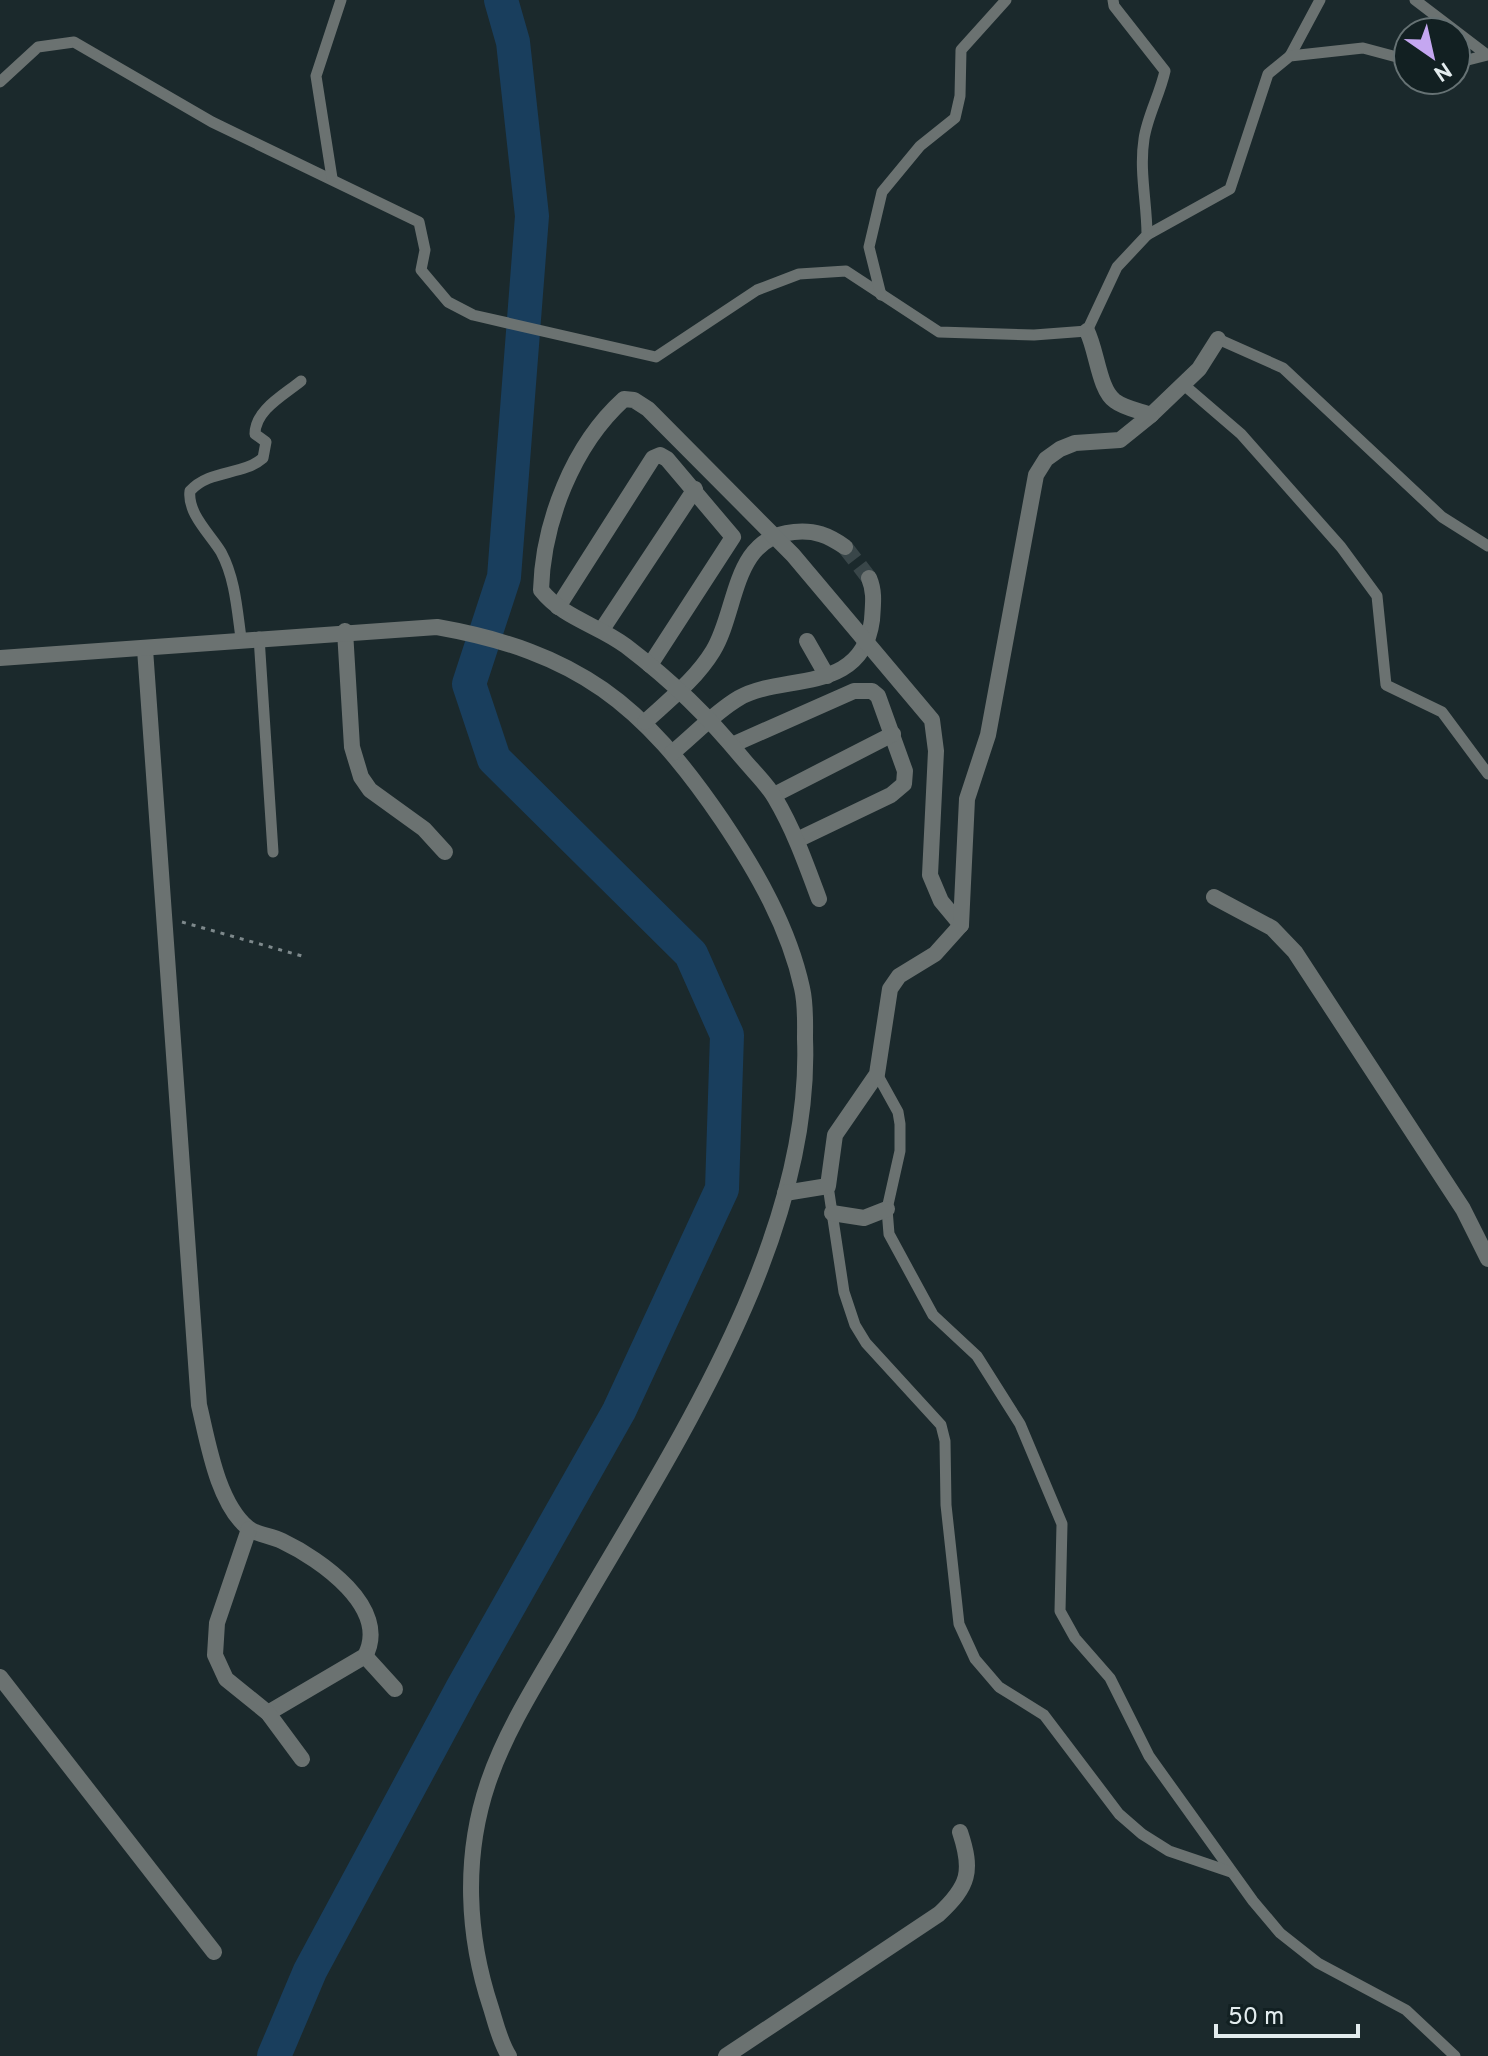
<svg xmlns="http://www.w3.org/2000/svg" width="1488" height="2056" viewBox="0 0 1488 2056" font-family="Overpass,sans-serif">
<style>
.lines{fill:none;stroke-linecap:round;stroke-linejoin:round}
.river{stroke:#193e5d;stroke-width:34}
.minor-tunnel{stroke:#394649;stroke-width:16;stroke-dasharray:16 8;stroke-linecap:butt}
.path{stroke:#7e898c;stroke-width:3;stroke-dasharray:4 6;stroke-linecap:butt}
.service{stroke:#6b7271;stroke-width:11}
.minor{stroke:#6b7271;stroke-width:16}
</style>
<rect width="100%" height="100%" fill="#1b292c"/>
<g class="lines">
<polyline class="river" points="274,2056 310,1971 463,1687 619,1411 722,1189 727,1035 691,954 494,759 469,684 504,577 532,216 513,42 501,0"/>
<polyline class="minor-tunnel" points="845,547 869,578"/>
<polyline class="path" points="182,922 302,956"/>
<g class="service">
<polyline points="1415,0 1487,55 1456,63"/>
<polyline points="1290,56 1320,0"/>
<path d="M0 82 38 47 74 42 212 122 419 222 425 250 421 270 448 302 473 315 656 357 757 290 799 274 846 271 939 332 1034 335 1087 331 1117 267 1147 235C1147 203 1139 171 1144 139 1147 117 1160 94 1165 71L1114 6 1113 0"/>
<polyline points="332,178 316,76 341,0"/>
<polyline points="1147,235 1230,189 1268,74 1290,56 1363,48 1408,60"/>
<polyline points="881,295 869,247 882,192 920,146 955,118 960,96 961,50 1006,0"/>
<polyline points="1218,339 1283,368 1442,517 1488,546"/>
<polyline points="1184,385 1241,434 1341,547 1377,596 1386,685 1442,712 1488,774"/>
<polyline points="259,637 273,852"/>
<path d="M241 638C237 609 235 578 221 552 210 534 187 513 190 491 210 469 242 476 263 458L266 442 255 434C255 410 284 395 301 381"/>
<polyline points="877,1074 898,1112 900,1124 900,1151 887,1209 889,1234 933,1315 977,1356 1020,1424 1062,1524 1060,1611 1075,1638 1110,1678 1149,1756 1253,1901 1280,1933 1318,1963 1406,2010 1455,2056"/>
<polyline points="828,1186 844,1292 855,1325 866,1343 941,1425 945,1441 946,1505 959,1624 975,1659 999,1687 1044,1715 1119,1814 1142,1834 1169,1851 1231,1872"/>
</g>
<g class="minor">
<polyline points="1151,415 1199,369 1218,339"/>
<polyline points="558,607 653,458 660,455 667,459 733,537 650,665"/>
<polyline points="603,628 695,489"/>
<polyline points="345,631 352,747 361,777 370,790 424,829 445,852"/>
<polyline points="807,641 827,676"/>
<path d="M145 649 199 1405C208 1442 217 1502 248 1528 255 1534 272 1536 282 1541 320 1559 391 1608 365 1656L268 1713"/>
<path d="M0 658 437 627C578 652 643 704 722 820 757 872 789 928 802 988 806 1005 805 1023 805 1039 813 1243 669 1454 571 1624 541 1676 507 1727 488 1783 463 1857 467 1936 491 2008 496 2024 500 2042 509 2056"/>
<path d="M645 722C669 700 696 679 713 651 738 610 732 537 794 532 815 530 828 535 845 547"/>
<polyline points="732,745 854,691 872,691 878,696 905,771 904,784 891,795 797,840"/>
<path d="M672 753C694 735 715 712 739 698 781 673 862 696 872 620 873 604 875 592 869 578"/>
<polyline points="774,795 893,734"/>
<polyline points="1214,897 1272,928 1295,952 1463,1209 1488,1259"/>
<path d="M819 899C806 864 794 830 775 798 767 784 754 772 744 760 707 715 673 682 626 646 598 625 563 618 541 590 543 522 573 445 624 399L634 400 648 409 793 555 932 720 936 751 930 875 941 901 961 925"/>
<path d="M785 1193 828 1186 835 1135 877 1074 890 989 899 976 935 954 961 925 967 799 988 735 1036 475 1046 459 1060 449 1075 443 1120 440 1151 415C1140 411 1124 408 1115 401 1099 390 1097 351 1087 331"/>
<polyline points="832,1213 864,1218 887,1209"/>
<polyline points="249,1529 217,1623 215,1655 226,1679 268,1713 302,1759"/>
<polyline points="365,1656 395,1689"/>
<polyline points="0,1677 214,1952"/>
<path d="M726 2056 939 1914C969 1886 973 1871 960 1832"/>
</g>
</g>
<g transform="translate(1432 56) rotate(146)"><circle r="38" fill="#122022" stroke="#667274" stroke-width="2"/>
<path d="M0-6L14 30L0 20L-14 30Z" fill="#c5a7f1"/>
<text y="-12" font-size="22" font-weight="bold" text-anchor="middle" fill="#e3ecee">N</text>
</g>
<path d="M1216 2024v12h142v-12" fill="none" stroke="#e3ecee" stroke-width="4"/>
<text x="1228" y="2024" font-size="24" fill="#e3ecee" stroke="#122022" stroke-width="6" paint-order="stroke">50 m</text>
</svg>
